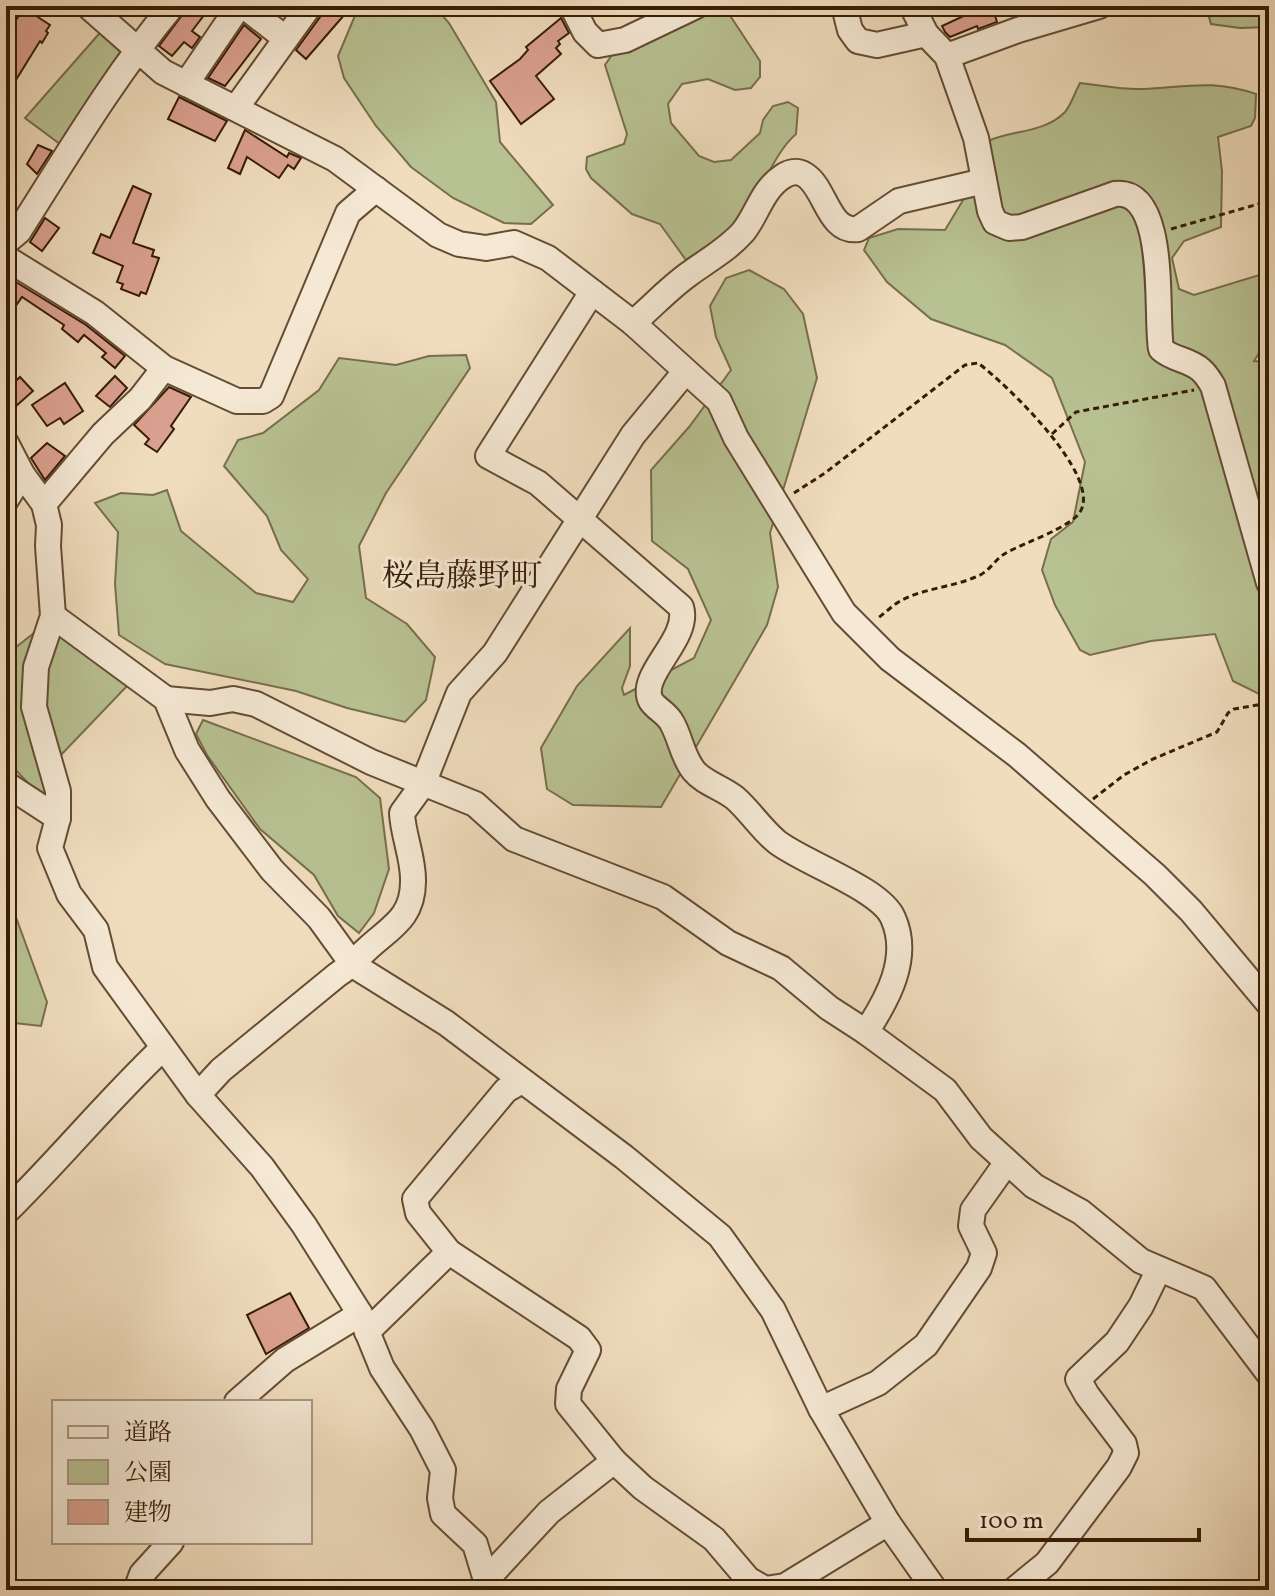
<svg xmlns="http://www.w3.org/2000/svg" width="1275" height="1596" viewBox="0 0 1275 1596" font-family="Vollkorn,'Noto Serif JP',serif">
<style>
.green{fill:#b8c192;stroke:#786e4c;stroke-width:2}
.building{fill:#dba190;stroke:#371c05;stroke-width:2}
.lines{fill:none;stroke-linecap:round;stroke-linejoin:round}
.minor-casing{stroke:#654c33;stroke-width:28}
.path{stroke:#371c05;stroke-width:3;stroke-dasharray:6 4;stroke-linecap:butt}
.minor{stroke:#f5e9d5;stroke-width:24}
.labels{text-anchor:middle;stroke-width:6;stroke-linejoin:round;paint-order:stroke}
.quarter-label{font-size:32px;fill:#371c05;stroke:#f5e9d5}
</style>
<rect width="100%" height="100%" fill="#f0ddbe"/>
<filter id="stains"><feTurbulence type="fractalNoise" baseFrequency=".0025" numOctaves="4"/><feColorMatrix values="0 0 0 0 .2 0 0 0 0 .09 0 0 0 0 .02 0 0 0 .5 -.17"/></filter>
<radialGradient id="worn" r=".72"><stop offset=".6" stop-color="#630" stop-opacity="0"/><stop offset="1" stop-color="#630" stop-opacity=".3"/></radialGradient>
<g class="green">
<polygon points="359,6 434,6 449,23 496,102 500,142 553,205 531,224 504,223 453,198 411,167 376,126 344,78 338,56"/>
<path d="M710 6 725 8 760 61V77L751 88 735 90 708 79 682 84 668 104 671 123 699 156 714 162 731 160 760 133 763 120 773 106 788 102 798 108 796 134C775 152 763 188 746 213 734 230 704 247 686 260L660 224 632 214 591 178 586 169 587 157 624 144 627 134 605 65 614 52 632 47Z"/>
<polygon points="1206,6 1269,6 1269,27 1240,28 1211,24"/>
<polygon points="105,27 128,47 64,147 25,118"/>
<path d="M1080 83C1100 85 1122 90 1143 89 1187 87 1212 79 1256 94L1255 118 1251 126 1218 137 1222 171 1221 227 1184 241 1172 258 1179 289 1194 295 1269 272V338L1254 361 1269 362V478L1240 519 1269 566V699L1233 681 1215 634 1151 641 1090 655 1080 650 1055 605 1042 570 1051 539 1073 522 1085 462 1052 378 1005 345 931 319 887 282 864 250 869 238 898 229 945 230 989 157 988 141C1012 130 1045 133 1065 112 1071 105 1075 92 1080 83Z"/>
<polygon points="749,270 784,289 803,314 817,378 770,533 778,587 767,625 661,807 573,805 547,789 541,748 577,686 630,628 630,666 622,688 624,695 694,658 711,620 688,569 652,541 651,470 689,427 731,370 716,337 710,306 726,278"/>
<polygon points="466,355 470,368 386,493 359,546 366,598 407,624 435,657 426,700 405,722 347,708 296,691 165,664 119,635 115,584 118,532 95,503 121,493 153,495 167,490 181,531 256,593 293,602 308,579 281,550 267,516 224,466 238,440 263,433 319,390 339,358 396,365 429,356"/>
<polygon points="60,632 122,674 127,686 59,757 54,810 6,760 6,655 34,633"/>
<polygon points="203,720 356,777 380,798 389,869 374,913 359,933 338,916 314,875 260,829 207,755 196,734"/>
<polygon points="6,890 47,1002 41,1026 6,1022"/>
</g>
<g class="building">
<polygon points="189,6 211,6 192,31 200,37 192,48 184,42 172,56 159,46"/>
<polygon points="322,6 352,6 306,59 296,50 320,17"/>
<polygon points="985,6 992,6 997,22 978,29 977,26 950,37 945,32 942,26"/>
<polygon points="24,8 50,25 46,31 48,33 42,43 40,41 14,83 6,78 6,35"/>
<polygon points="561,18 569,33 558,41 560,44 556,48 561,54 536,76 554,99 521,124 490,81 520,59 528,50 526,47"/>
<polygon points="244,25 261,39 225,86 208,78"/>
<polygon points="179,97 227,121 215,141 168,119"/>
<polygon points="245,130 287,157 289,153 301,158 294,169 288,165 279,178 247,157 240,174 228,168"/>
<polygon points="38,145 52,151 37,174 27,164"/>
<polygon points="133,186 151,194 133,243 154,250 152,256 159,258 146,294 141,292 139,296 121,289 123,284 117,282 123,266 93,253 101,234 110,238"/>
<polygon points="45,218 59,228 42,251 30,242"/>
<polygon points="6,276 86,325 125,356 115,368 102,357 106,353 84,335 78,342 62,329 64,325 22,297 6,320"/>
<polygon points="115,376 127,388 110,407 96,396"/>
<polygon points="20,377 33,391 6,415 6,390"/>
<polygon points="65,383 83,411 64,424 60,418 47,426 32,405"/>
<polygon points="169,387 191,397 171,426 174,429 157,452 145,444 149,439 134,425"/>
<polygon points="47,443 65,456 45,480 31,458"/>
<polygon points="290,1293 309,1328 266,1354 247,1315"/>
</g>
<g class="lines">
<defs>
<g id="minor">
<polyline points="88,6 163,72 335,159 438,235 459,244 486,248 514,243 548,258 633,323 719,401 736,438 844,613 890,659 1017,755 1155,875 1191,911 1269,1004"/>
<polyline points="572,6 585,32 598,45 625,40 696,6"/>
<polyline points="844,6 850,30 858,41 877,45 926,34"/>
<path d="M912 6 926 34 947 56 976 138 990 211 995 222 1009 228 1022 227 1115 194C1169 188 1155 314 1161 349 1173 360 1189 359 1201 370 1206 374 1210 381 1213 386L1269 583"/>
<polyline points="947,56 1018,30 1099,6"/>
<polyline points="186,84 239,6 249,10 285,38"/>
<polyline points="236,108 308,8"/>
<path d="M6 242 19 231C68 154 114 76 172 6"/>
<polyline points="6,258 95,313 164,368 237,401 263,401 271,396 348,213 376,189"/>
<path d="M592 292 488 456 538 483 681 607C691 639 637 675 651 701 656 709 667 713 672 723 681 739 682 756 694 771 704 783 723 788 735 798 750 811 761 829 777 842 804 863 881 889 893 918 911 958 887 1000 866 1032"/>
<path d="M633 323C652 307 668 289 689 274 708 260 727 250 743 232 757 215 762 190 782 177 789 172 797 170 805 175 826 188 828 233 858 229L899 201 984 181"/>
<polyline points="6,443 22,474 44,504 49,525 48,546 53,616 36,667 34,707 58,791 58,818 50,848 69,894 96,930 105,967 198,1095 262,1167 304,1225 360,1314 382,1368 422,1429 443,1470 440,1498 443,1514 475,1544 489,1590"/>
<polyline points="6,500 22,474"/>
<polyline points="44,504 103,434 140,399 164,368"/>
<polyline points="53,616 166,699 187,750 218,799 272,870 319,918 353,965 446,1023 624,1157 720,1236 773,1310 821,1409 888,1523 935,1590"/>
<polyline points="166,699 210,703 233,699 256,704 371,762 475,804 514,839 663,897 728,943 781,968 829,1008 866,1032 945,1090 981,1138 1034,1186 1081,1212 1141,1261 1204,1288 1269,1374"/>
<polyline points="6,784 58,818"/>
<polyline points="522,1081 506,1090 415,1199 418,1213 449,1252 579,1338 588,1350 569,1389 568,1404 614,1461 643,1488 714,1539 748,1579 765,1589 785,1586 888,1523"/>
<path d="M198 1095 221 1070 337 975C348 968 356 960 365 951 389 928 413 919 413 882 414 859 403 836 402 813L423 784 459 693 495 653 633 435 685 372"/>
<path d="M6 1212C60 1159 108 1100 163 1048"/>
<polyline points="367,1332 449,1252"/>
<polyline points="237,1402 285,1360 360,1314"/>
<polyline points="821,1409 878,1383 926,1345 979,1268 984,1253 971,1226 973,1210 1007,1162"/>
<polyline points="485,1581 549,1512 614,1461"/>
<polyline points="136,1590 142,1574 171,1542"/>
<polyline points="1014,1590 1047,1563 1119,1467 1126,1453 1124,1444 1087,1395 1078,1379 1117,1342 1141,1306 1159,1269"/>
</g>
</defs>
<use href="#minor" class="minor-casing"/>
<g class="path">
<polyline points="1171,229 1269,201"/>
<polyline points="1052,434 1076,412 1194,390"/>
<path d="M794 493 825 473 965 365 978 363C1005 383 1103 476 1080 512 1070 528 1023 543 1006 553 995 559 990 571 978 576 954 587 925 588 902 600 894 604 886 612 878 618"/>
<polyline points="1093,799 1124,775 1153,759 1217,732 1228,713 1234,709 1269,703"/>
</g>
<use href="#minor" class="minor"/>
</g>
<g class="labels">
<g class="quarter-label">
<text x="462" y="586">桜島藤野町</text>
</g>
</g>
<rect width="1275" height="1596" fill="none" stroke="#f0ddbe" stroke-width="32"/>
<rect x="8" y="8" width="1259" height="1580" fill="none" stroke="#371c05" stroke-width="4"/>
<rect x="16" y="16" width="1243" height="1564" fill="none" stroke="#371c05" stroke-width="2"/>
<rect x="52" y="1400" width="260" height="144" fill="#f5e9d5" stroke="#a99782" stroke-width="2"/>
<rect x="68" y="1426" width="40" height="12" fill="#f5e9d5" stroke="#a99782" stroke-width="2"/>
<text x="124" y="1440" font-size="24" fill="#371c05">道路</text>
<rect x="68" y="1460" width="40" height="24" fill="#b8c192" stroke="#a99782" stroke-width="2"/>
<text x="124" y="1480" font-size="24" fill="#371c05">公園</text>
<rect x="68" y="1500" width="40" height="24" fill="#dba190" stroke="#a99782" stroke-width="2"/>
<text x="124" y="1520" font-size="24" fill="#371c05">建物</text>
<path d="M967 1528v12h232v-12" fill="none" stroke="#371c05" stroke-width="4"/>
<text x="979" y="1528" font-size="24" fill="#371c05" stroke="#f5e9d5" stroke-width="6" paint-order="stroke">100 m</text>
<rect width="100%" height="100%" filter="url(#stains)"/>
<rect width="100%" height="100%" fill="url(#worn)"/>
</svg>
